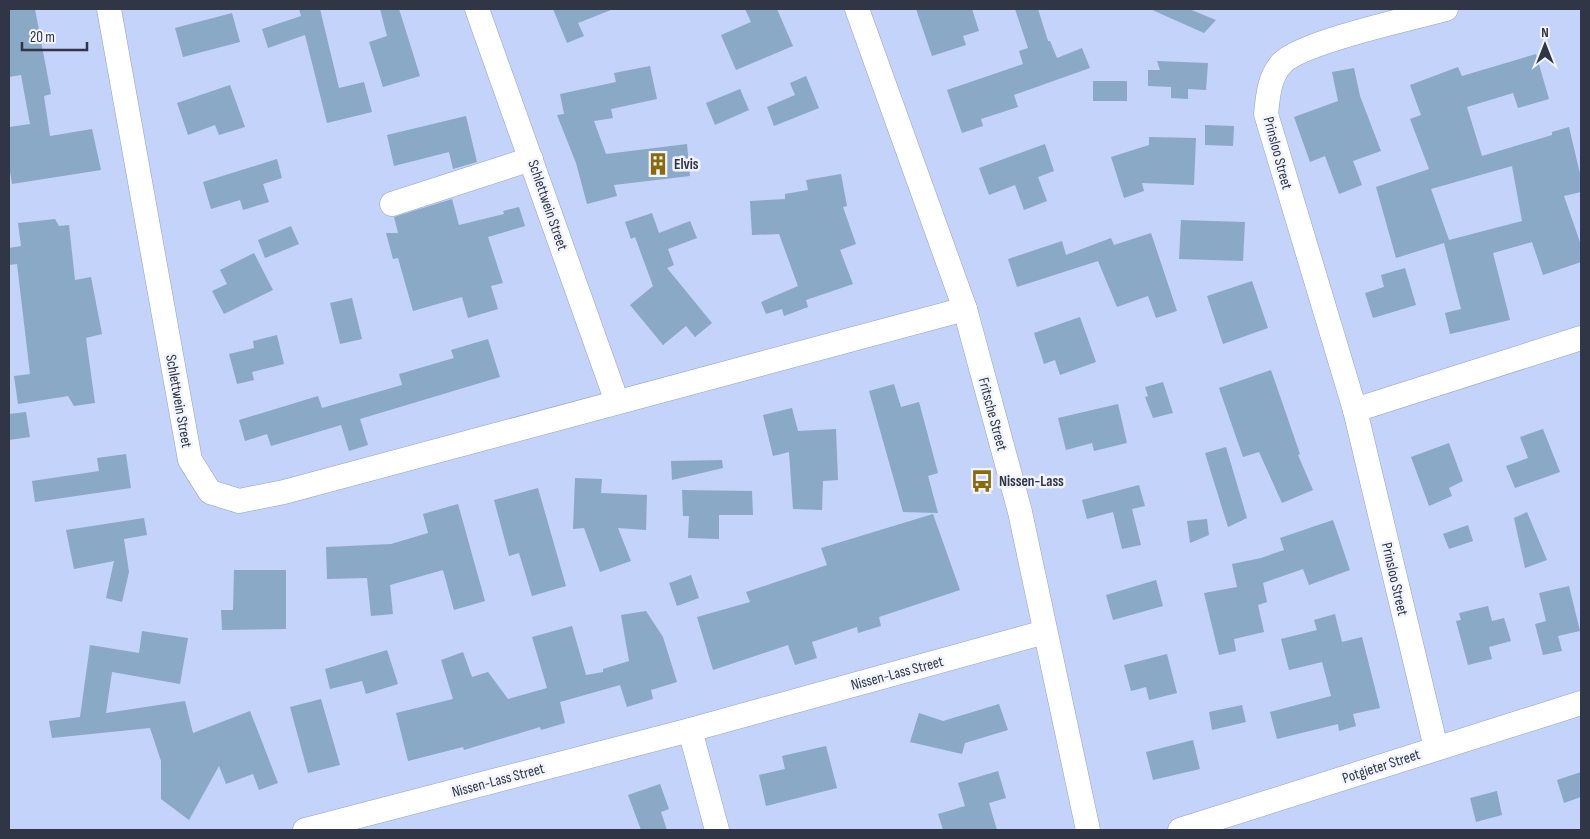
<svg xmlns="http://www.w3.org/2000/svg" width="1590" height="839" viewBox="0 0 1590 839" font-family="'Sofia Sans Condensed',sans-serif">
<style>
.building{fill:#89a9c6;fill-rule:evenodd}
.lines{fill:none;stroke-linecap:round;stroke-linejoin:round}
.minor-casing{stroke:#93a2c7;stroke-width:25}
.minor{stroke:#fff;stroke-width:24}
.labels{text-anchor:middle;stroke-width:5;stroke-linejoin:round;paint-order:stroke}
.street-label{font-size:15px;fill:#303645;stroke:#f1f4fc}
.poi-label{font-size:15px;font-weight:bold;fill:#303645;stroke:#f1f4fc;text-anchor:start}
</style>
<rect width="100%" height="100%" fill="#c3d3f9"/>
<g class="building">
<polygon points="9,9 35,9 51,94 44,96 50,136 92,129 101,170 12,184 9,165 9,127 30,124 21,75 9,77"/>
<polygon points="299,9 320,9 339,88 364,82 372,112 327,123 305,35 268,48 262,29 301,16"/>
<polygon points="380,9 399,9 420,76 383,87 369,42 387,36"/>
<polygon points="553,9 611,9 611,10 578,23 584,36 567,43"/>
<polygon points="745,9 777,9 793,46 736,70 721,35 751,22"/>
<polygon points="916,9 972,9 979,31 963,36 966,45 932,56"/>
<polygon points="1015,9 1038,9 1048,41 1050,41 1057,58 1082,48 1090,68 1014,95 1018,107 981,119 983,126 962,133 947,90 1023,64 1019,51 1028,48"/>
<polygon points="1150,9 1189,9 1216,20 1204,33"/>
<polygon points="232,13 240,42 183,57 175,28"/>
<path d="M1536 54 1549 99 1518 108 1513 93 1467 107 1482 156 1552 135V132L1569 127 1581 178V192L1564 196 1581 245V262L1543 275 1532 242 1493 253 1510 320 1450 334 1445 313 1461 309 1444 243 1396 258 1376 187 1429 169 1410 119 1421 115 1410 85 1458 67 1462 76ZM1512 166 1522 221 1449 240 1431 189Z"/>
<polygon points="1157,61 1208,63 1206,90 1188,89 1188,99 1171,98 1171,87 1148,86 1148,70 1160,70"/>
<polygon points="650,66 657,99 611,109 613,118 594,121 606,154 687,144 690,176 614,185 617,196 587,204 576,163 557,115 564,114 560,94 616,82 614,73"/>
<polygon points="1354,68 1360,96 1381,151 1353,161 1362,185 1339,194 1325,156 1310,162 1294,117 1338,101 1332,72"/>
<polygon points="806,76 819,108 774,126 767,107 795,95 790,83"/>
<rect x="1093" y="81" width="34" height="20"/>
<polygon points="230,85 245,127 219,135 215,125 188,135 177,103"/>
<polygon points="740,89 749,110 715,125 706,103"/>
<polygon points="466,116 477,162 453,169 449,152 394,166 387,135"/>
<polygon points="1205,125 1234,126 1233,146 1205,145"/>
<polygon points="1149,137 1196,138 1194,185 1142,183 1144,191 1124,198 1111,157 1149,145"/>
<polygon points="1045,144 1054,171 1038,177 1047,201 1024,210 1015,185 989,195 979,168"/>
<polygon points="277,159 282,178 263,184 269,202 243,210 240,200 211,209 203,182"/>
<polygon points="841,174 847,206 843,207 856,244 840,250 853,284 806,300 808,307 784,316 782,309 766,314 761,302 798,286 779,234 752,235 750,201 785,199 785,194 808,190 806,180"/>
<polygon points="452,199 459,225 504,214 503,211 519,207 525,226 488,237 503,283 491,286 498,309 468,318 462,297 413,311 398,258 393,259 386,233 398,233 394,217"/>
<polygon points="652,213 659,233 690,221 697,238 668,249 674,265 667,268 712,323 695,337 686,326 663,345 630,305 653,286 635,237 631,239 625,222"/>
<polygon points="55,219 59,226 69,225 75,280 91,277 102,334 86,338 95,403 74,406 68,396 18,404 14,376 30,374 17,264 9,265 9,248 21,246 18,223"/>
<polygon points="1181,220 1245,222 1243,261 1179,259"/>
<polygon points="291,226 299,244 265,258 258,240"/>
<polygon points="1151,233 1177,311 1156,318 1148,296 1117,307 1098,261 1017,287 1008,259 1062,241 1066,255 1111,238 1114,245"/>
<polygon points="254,253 273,290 224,314 212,291 227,284 220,270"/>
<polygon points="1405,268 1416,305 1373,318 1365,293 1384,287 1381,275"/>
<polygon points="1252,281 1268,328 1223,344 1207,296"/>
<polygon points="352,298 362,339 340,344 330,303"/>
<polygon points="1080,317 1096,362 1060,375 1055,360 1044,364 1034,333"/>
<polygon points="277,335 284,364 252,372 254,380 237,384 229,354 254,348 253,341"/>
<polygon points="488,339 500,377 360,419 368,445 349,451 341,425 271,446 267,434 245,441 239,420 318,396 322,408 402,385 399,374 454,358 451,350"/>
<polygon points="1271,370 1300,454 1298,455 1313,490 1282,503 1259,452 1243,457 1219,388"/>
<polygon points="1163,382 1173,413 1153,418 1145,397 1148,396 1145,387"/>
<polygon points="894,384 901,407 919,402 938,473 928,476 938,513 903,512 869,391"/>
<polygon points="1118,404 1127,443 1094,451 1092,443 1066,450 1058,418"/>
<polygon points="792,408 798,431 836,429 838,480 823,481 822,510 793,509 789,452 773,456 763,415"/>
<polygon points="26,412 30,437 9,440 9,414"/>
<polygon points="1543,429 1560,472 1515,488 1506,466 1528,458 1520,437"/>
<polygon points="1449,443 1463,481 1449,488 1452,496 1429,506 1411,457"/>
<polygon points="1226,447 1247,518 1228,527 1205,453"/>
<polygon points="126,454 131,488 35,502 32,481 99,471 97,458"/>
<polygon points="722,460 723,468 672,480 671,461"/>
<polygon points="575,478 602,479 601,493 647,495 646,530 618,528 631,561 600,572 584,528 573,529"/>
<polygon points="1139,485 1145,506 1132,509 1141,545 1122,549 1113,512 1087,519 1082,500"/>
<polygon points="538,488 566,586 532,596 519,553 509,556 494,500"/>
<polygon points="682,490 752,491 753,515 719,515 719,539 688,538 689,516 683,516"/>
<polygon points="458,504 485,601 454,610 443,570 390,585 393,614 371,616 367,578 327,579 326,547 391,544 428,533 423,514"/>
<polygon points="1527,512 1547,560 1525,568 1514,518"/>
<polygon points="933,514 960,590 879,617 881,626 858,633 857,627 812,642 817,658 795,665 788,645 713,670 697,617 750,602 746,592 827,565 821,548"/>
<polygon points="144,518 147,535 124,539 129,572 122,602 106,598 114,561 74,569 66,530"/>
<polygon points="1207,519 1209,535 1190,543 1187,521"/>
<polygon points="1333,520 1350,570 1309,585 1303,569 1263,583 1267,602 1258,605 1264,632 1234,639 1236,651 1219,655 1204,593 1237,587 1232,564 1261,558 1284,550 1280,538"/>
<polygon points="1468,525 1473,541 1449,549 1443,534"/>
<polygon points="234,570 286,570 286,629 222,630 221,610 233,610"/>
<polygon points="691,575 699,598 677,606 669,583"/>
<polygon points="1156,580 1163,606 1113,620 1106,595"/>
<polygon points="1569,586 1580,631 1558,636 1562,651 1543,655 1535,624 1546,621 1539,593"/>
<polygon points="1488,606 1492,621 1504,618 1511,641 1489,647 1492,659 1468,665 1456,621 1461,620 1459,613"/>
<polygon points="646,611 663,637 677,682 651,690 653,699 627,707 620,685 560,702 565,723 541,730 540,727 464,750 463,747 408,761 396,713 453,699 441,660 463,652 472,677 488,672 508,699 547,688 532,637 572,626 586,675 603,672 603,669 629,661 621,615"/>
<polygon points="1335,614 1342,642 1362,637 1380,708 1353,714 1356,726 1339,731 1338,724 1277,739 1270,712 1331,696 1322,662 1289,670 1281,639 1317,630 1314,620"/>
<polygon points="142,631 188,638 180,684 112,672 106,713 185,701 193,733 250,711 278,783 259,790 253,774 226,784 219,766 189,820 161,799 161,761 150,728 52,738 49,721 80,717 90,645 139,653"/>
<polygon points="387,650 398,684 366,694 362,681 330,689 325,669"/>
<polygon points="1167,654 1177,693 1149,700 1146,687 1131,691 1124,665"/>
<polygon points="321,699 340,765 308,773 290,707"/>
<polygon points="999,704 1008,730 965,743 962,754 910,742 919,713 943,721"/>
<polygon points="1242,705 1246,722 1212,730 1209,712"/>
<polygon points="1193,740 1200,769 1153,780 1146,752"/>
<polygon points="826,746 837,788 766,806 759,775 785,769 782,756"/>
<polygon points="998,771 1006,798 989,803 997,830 943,830 938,814 965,806 958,783"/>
<polygon points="1581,772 1581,797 1564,803 1557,780"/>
<polygon points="660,784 669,809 661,812 667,830 641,830 628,795"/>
<polygon points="1497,791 1502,815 1476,822 1470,798"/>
</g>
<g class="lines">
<defs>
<g id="minor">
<polyline points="109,9 190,460 210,492 239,501 284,492 965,309"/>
<polyline points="477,9 617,402"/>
<polyline points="857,9 965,309 1020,512 1088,830"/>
<polyline points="392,204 531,159"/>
<polyline points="1355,410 1581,338"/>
<polyline points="690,730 717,830"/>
<path d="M1436 748 1355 410 1266 114C1268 96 1269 77 1282 63 1302 42 1413 18 1446 9"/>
<polyline points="305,830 690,730 1045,632"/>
<polyline points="1180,830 1581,703"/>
</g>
</defs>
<use href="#minor" class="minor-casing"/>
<use href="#minor" class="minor"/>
</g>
<defs>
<symbol id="building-bare" viewBox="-9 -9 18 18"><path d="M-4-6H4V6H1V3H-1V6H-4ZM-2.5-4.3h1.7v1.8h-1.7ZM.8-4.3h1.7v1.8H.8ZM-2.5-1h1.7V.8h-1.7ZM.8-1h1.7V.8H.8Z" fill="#8a6a09" stroke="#f1f4fc" stroke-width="2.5" paint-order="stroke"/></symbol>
<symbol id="bus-bare" viewBox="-9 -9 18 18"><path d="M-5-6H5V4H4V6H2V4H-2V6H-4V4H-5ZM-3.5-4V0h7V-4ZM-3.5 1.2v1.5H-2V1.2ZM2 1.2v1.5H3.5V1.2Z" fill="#8a6a09" stroke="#f1f4fc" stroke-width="2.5" paint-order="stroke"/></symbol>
</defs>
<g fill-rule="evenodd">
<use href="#building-bare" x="642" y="148" width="32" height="32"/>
<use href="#bus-bare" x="966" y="465" width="32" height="32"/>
</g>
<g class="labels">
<g class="street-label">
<text transform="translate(1278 153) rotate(75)" y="5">Prinsloo Street</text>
<text transform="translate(548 205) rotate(71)" y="5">Schlettwein Street</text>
<text transform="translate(179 401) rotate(80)" y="5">Schlettwein Street</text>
<text transform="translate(993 414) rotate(75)" y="5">Fritsche Street</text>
<text transform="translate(1395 579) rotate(77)" y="5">Prinsloo Street</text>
<text transform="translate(897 673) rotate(-15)" y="5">Nissen-Lass Street</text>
<text transform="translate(1381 766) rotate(-18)" y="5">Potgieter Street</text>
<text transform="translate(498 780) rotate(-15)" y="5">Nissen-Lass Street</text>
</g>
<g class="poi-label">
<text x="674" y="169">Elvis</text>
<text x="999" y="486">Nissen-Lass</text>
</g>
</g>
<rect width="1590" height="839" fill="none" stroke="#303645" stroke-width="20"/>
<g transform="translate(1545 45)" stroke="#f1f4fc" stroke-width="4" paint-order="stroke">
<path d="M0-4L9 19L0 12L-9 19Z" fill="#303645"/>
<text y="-8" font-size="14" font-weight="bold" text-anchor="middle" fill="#303645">N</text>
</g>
<path d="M22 42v8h65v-8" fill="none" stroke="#303645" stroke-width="2.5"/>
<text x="30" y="42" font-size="15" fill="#303645" stroke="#f1f4fc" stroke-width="4" paint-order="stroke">20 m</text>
</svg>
